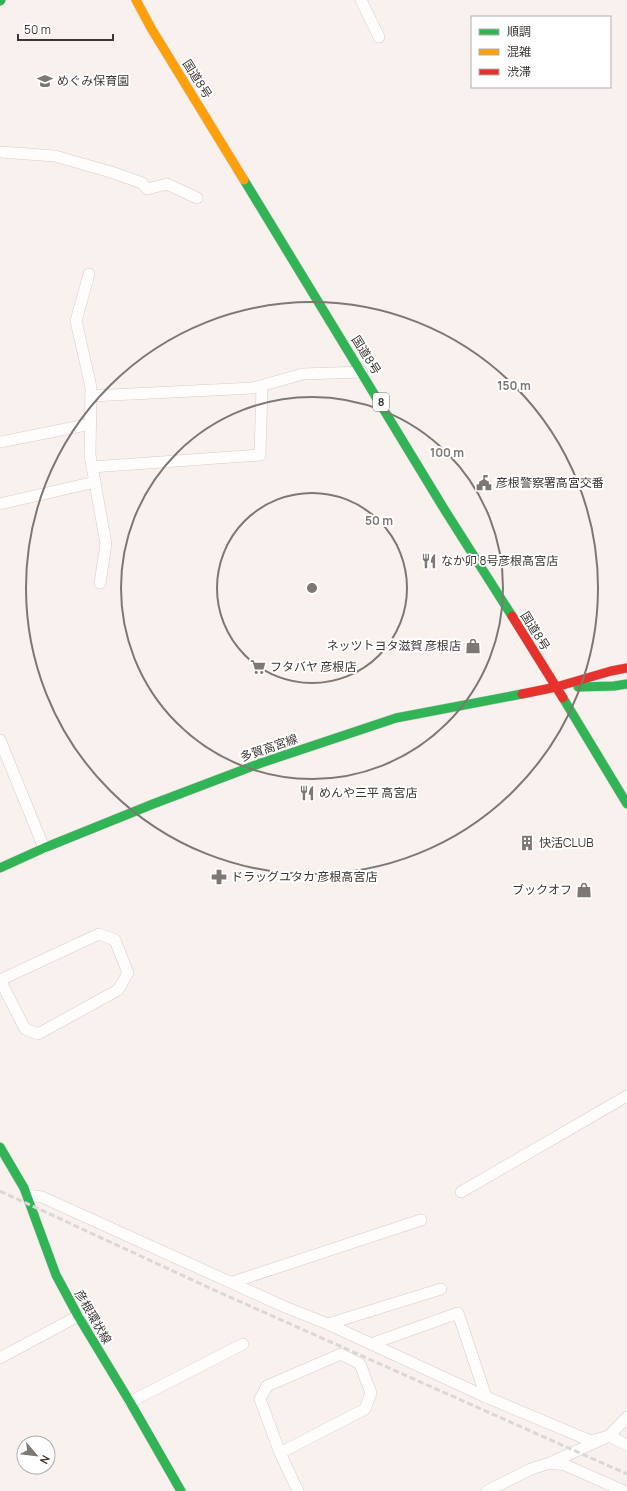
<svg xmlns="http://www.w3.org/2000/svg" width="627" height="1491" viewBox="0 0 627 1491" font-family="Manrope,'Noto Sans JP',sans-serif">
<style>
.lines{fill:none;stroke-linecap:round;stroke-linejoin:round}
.street-casing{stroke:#d4cdca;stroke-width:12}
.fast-casing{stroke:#d4cdca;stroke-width:10}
.slow-casing{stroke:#d4cdca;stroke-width:10}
.jam-casing{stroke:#d4cdca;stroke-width:10}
.street{stroke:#fefdfc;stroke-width:11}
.fast{stroke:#30b455;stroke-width:9}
.slow{stroke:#ff9f0a;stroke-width:9}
.jam{stroke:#e5322d;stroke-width:9}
.rail{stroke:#dad8d7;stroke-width:3;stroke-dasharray:6 3;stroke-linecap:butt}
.ring{fill:none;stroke:#7e7874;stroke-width:2}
.labels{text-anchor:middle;stroke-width:4;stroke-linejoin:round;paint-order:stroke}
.shield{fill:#fff;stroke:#777370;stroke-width:1}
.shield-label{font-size:11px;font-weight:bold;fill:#3d3733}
.street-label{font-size:12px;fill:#3d3733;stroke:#fff}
.poi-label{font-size:12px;fill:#3d3733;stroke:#fff;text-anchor:start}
.centre{fill:#7e7874;stroke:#fff;stroke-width:2}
.ring-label{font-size:12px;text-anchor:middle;font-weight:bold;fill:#7e7874;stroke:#fff;stroke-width:4;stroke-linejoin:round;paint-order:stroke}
</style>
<rect width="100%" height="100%" fill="#f8f1ed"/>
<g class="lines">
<defs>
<g id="street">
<polyline points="361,0 379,37"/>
<polyline points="0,152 55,156 111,172 142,183 147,189 167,184 197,198"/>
<polyline points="89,274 76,321 91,387 90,455 106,544 100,583"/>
<polyline points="91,396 253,388 303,374 362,372"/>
<polyline points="0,442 91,424"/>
<polyline points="92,467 260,455 262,386"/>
<polyline points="0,504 95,482"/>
<polyline points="0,740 44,848"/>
<polyline points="0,980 99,934 115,940 128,973 118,990 38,1034 25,1029 0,980"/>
<polyline points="461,1192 627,1096"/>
<polyline points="27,1195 42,1197 285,1307 328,1324 486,1397 591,1441 609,1436 627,1445"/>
<polyline points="233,1282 421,1220"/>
<polyline points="328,1324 441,1289"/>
<polyline points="371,1344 458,1313 486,1397"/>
<polyline points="0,1358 78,1316"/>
<polyline points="130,1402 243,1344"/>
<polyline points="280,1453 365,1409 371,1393 360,1364 341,1354 267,1386 260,1399 280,1453 298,1491"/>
<polyline points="550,1463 565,1465 624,1491"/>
<polyline points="487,1491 531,1469 550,1463 609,1436 627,1417"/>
</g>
<g id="fast">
<polyline points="0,1 1,0"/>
<polyline points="244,180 446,512 512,616"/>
<polyline points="578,687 614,686 627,684"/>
<polyline points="563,698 627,804"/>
<polyline points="0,868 44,848 153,804 261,763 396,718 522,694"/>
<polyline points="0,1147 24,1188 56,1275 78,1316 130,1402 181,1491"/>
</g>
<polyline id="slow" points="136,0 151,28 244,180"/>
<g id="jam">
<polyline points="512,616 563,698"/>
<polyline points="522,694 556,687 611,671 627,668"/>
</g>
</defs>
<use href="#street" class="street-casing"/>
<use href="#fast" class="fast-casing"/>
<use href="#slow" class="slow-casing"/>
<use href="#jam" class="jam-casing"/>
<use href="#street" class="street"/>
<use href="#fast" class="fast"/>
<use href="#slow" class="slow"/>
<use href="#jam" class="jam"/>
<polyline class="rail" points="0,1191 214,1290 627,1474"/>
</g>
<g class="ring">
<circle cx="312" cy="588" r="95"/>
<circle cx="312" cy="588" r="191"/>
<circle cx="312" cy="588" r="286"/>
</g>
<defs>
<symbol id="school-bare" viewBox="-9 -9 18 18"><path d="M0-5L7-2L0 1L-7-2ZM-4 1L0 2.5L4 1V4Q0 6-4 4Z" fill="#7e7874" stroke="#fff" stroke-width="2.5" paint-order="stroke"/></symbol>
<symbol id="civic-bare" viewBox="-9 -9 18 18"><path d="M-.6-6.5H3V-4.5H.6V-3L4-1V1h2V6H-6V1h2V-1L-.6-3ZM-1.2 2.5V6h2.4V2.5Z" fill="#7e7874" stroke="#fff" stroke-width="2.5" paint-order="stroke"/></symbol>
<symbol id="restaurant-bare" viewBox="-9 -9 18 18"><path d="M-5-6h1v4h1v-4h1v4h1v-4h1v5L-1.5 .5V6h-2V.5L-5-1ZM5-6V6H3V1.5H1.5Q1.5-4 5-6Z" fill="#7e7874" stroke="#fff" stroke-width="2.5" paint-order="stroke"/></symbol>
<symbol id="shop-bare" viewBox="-9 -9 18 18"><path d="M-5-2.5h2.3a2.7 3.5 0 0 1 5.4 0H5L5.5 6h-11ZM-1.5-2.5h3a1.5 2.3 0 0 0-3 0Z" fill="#7e7874" stroke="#fff" stroke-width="2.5" paint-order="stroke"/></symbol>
<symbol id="supermarket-bare" viewBox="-9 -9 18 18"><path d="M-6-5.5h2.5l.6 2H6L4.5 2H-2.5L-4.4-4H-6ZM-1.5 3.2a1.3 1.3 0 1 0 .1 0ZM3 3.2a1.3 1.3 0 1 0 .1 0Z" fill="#7e7874" stroke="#fff" stroke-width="2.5" paint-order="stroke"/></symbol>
<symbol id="building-bare" viewBox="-9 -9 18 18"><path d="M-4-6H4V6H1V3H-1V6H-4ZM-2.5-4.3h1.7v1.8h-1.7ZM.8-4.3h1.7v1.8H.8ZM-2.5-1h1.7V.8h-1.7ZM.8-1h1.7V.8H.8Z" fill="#7e7874" stroke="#fff" stroke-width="2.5" paint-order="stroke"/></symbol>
<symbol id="pharmacy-bare" viewBox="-9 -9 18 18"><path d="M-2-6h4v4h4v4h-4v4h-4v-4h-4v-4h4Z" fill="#7e7874" stroke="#fff" stroke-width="2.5" paint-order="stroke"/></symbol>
</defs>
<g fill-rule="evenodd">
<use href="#school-bare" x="34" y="70" width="22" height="22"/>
<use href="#civic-bare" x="473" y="472" width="22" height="22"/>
<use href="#restaurant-bare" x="418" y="550" width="22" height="22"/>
<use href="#shop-bare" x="462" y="635" width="22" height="22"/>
<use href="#supermarket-bare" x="247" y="656" width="22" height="22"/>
<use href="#restaurant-bare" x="296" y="782" width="22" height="22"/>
<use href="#building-bare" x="516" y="832" width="22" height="22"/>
<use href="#pharmacy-bare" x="208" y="866" width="22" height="22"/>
<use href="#shop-bare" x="573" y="879" width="22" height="22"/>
</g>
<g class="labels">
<rect class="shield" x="373" y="393" width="16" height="18" rx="3"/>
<g class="shield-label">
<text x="381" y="406">8</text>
</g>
<g class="street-label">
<text transform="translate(197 79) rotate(58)" y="4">国道8号</text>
<text transform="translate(366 355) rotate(58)" y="4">国道8号</text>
<text transform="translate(535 631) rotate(58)" y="4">国道8号</text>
<text transform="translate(269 748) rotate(-19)" y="4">多賀高宮線</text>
<text transform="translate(93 1317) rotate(60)" y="4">彦根環状線</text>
</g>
<g class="poi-label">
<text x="57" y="85">めぐみ保育園</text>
<text x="496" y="487">彦根警察署高宮交番</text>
<text x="441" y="565">なか卯 8号彦根高宮店</text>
<text x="461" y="650" text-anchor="end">ネッツトヨタ滋賀 彦根店</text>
<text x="270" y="671">フタバヤ 彦根店</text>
<text x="319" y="797">めんや三平 高宮店</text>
<text x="539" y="847">快活CLUB</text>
<text x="231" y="881">ドラッグユタカ 彦根高宮店</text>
<text x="572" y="894" text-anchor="end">ブックオフ</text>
</g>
</g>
<circle cx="312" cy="588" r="6" class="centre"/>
<g class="ring-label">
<text x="514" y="390">150 m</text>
<text x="447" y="457">100 m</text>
<text x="379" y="525">50 m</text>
</g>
<rect x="471" y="16" width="140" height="72" fill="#ffffff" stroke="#b1afad"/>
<rect x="479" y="29" width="20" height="6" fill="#30b455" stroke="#b1afad"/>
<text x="507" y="36" font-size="12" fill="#3d3733">順調</text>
<rect x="479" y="49" width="20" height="6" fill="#ff9f0a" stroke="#b1afad"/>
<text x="507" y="56" font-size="12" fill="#3d3733">混雑</text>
<rect x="479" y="69" width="20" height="6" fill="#e5322d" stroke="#b1afad"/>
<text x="507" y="76" font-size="12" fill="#3d3733">渋滞</text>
<g transform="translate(36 1455) rotate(118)"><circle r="19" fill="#ffffff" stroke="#b1afad"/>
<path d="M0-3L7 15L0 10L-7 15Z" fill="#7e7874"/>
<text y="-6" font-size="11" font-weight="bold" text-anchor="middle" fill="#3d3733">N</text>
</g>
<path d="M18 34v6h95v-6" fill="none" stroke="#3d3733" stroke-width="2"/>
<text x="24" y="34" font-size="12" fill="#3d3733" stroke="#ffffff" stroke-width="3" paint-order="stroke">50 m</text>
</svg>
